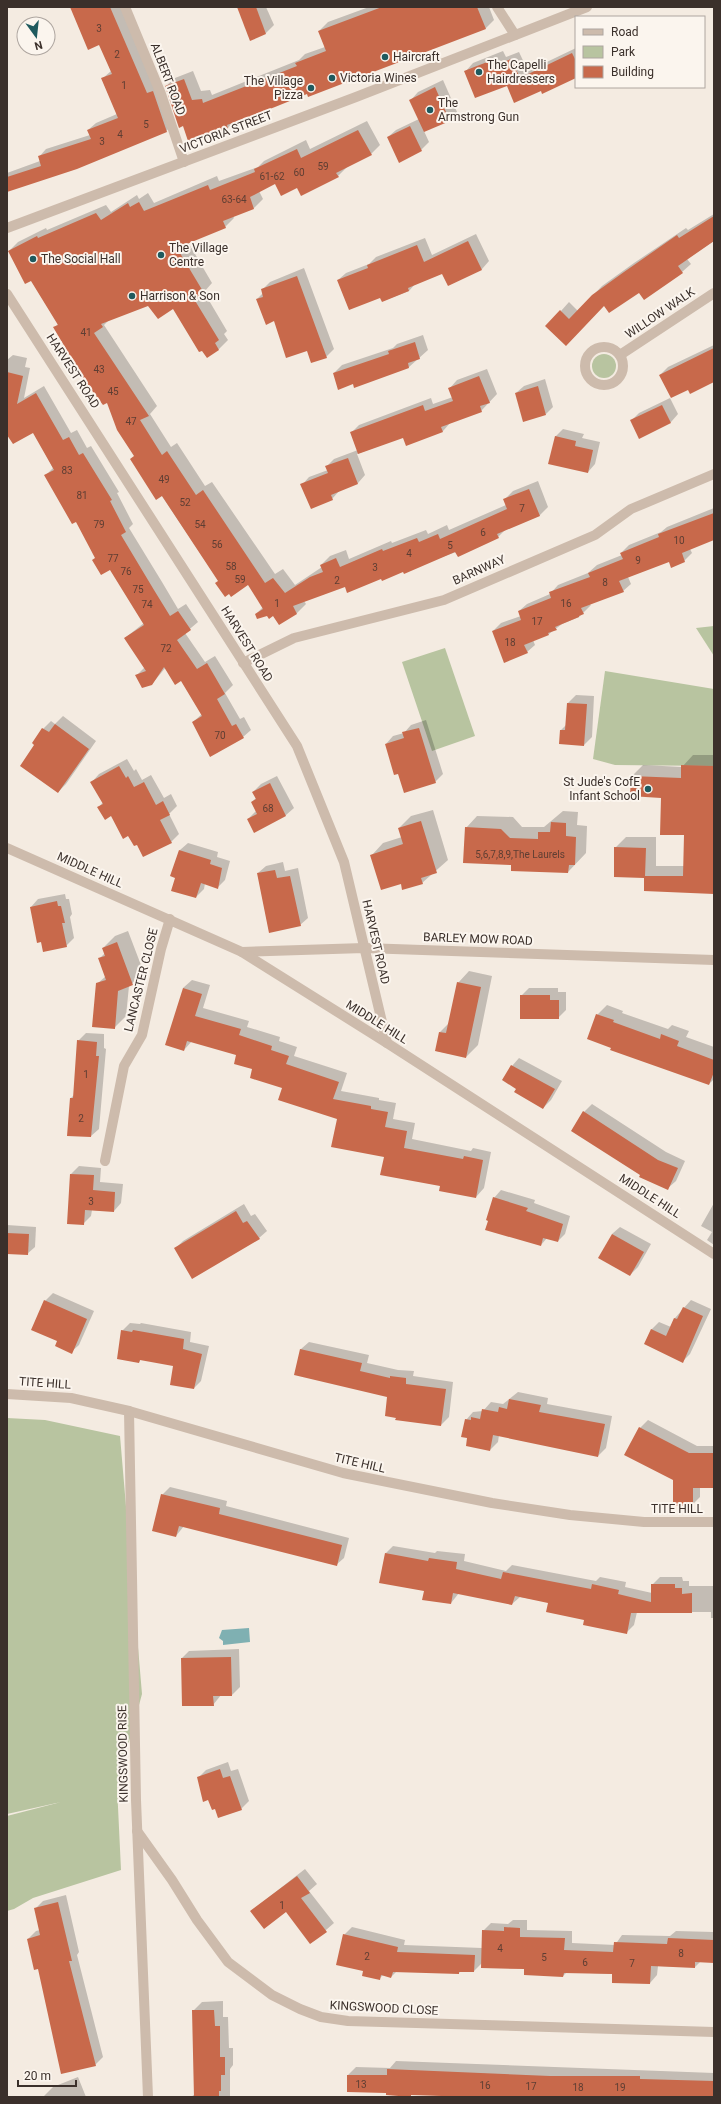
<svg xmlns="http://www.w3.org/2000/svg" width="721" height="2104" viewBox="0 0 721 2104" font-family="Roboto,sans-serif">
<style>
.green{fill:#b8c4a0}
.water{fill:#7fb0b2}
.shadow{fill:#0003}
.building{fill:#c8694b}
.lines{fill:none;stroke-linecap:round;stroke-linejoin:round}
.minor{stroke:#cdbbac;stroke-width:10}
.tertiary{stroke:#cdbbac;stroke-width:10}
.poi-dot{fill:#1f5a5e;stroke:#fbf5ee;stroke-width:1.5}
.labels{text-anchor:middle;stroke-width:4;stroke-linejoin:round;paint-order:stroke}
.number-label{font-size:10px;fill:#5e3e33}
.poi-label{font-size:12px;fill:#3b302b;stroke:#fbf5ee;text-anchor:start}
.street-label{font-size:12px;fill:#3b302b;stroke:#fbf5ee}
</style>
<rect width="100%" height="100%" fill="#f4ebe1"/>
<g class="green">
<circle cx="604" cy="366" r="12"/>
<polygon points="714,626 714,656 696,628"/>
<polygon points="445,648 475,736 432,751 402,662"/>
<polygon points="605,671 714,689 714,766 615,765 593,759"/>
<polygon points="7,1418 45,1420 120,1436 142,1694 117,1786 121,1870 33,1898 14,1909 7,1911 7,1816 61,1802 7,1814"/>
</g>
<polygon class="water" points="249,1628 250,1642 223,1645 223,1641 219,1638 222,1630"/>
<g class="shadow">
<polygon points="71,7 121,7 174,124 166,131 7,191 7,173 40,161 39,157 46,149 90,135 88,130 96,123 117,114 102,79 111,71 100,44"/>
<polygon points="238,7 266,7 274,25 266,33 250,39"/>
<polygon points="369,7 489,7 494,20 486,28 308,93 234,121 228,128 183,125 166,86 175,78 193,71 201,91 210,90 212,95 299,60 305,54 325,47 319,31 328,22"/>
<polygon points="576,48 576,77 541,90 508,85 466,71 473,63 503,51 506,57 519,52 528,71"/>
<polygon points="443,80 457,112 449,120 424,131 429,142 421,150 388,137 396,130 419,119 411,100 418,92"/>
<polygon points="367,121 380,145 371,154 347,167 338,176 298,186 275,182 259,191 263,199 254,208 233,216 234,218 225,227 188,242 212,283 204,292 227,331 224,334 228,340 219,349 207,357 173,307 148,304 109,320 104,325 157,406 150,414 171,447 177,443 205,486 212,482 275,574 283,569 295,585 322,567 321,565 330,556 346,550 349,559 391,541 392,543 426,530 428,534 447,525 449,530 506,505 504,500 513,491 538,481 548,507 539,516 507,528 498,537 403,571 345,586 304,601 306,604 297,613 279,624 273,615 256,614 263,607 249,584 219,581 135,456 107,402 54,328 58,324 31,280 9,251 18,242 46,228 47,230 106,205 111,212 137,195 139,199 148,193 154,203 217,176 219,181 258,167 264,161 306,140 310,149"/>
<polygon points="714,214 714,241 687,259 691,264 682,272 604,304 574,336 561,311 569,302 578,311 602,286 634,263 686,228 688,230"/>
<polygon points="476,234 489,261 482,269 449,285 443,273 415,284 409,291 383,301 381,297 338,280 346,273 369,264 376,257 425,238 432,255"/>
<polygon points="304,268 334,349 326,357 308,350 275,320 257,299 263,293 262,290 270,282"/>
<polygon points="423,335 428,350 409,367 354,383 334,373 342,365 393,348 397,344"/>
<polygon points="714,345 714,380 688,388 660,375 668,367"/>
<polygon points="13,355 27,358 25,367 30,368 24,398 44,386 71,433 77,430 87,448 91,446 119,492 117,493 133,524 129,528 162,582 178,609 186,604 198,622 185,633 205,662 215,656 233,685 225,693 240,719 244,717 251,730 243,737 193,722 202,714 182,680 166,667 152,684 137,675 145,667 125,638 144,623 110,568 96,557 76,521 46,475 53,468 33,431 7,433 7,360"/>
<polygon points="487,369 497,394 481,411 450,423 443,431 403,437 357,454 365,475 358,483 340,490 332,499 302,485 309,477 328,470 326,467 334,459 358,450 351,433 359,425 431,398 433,404 453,397 450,388 457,380"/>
<polygon points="545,379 553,407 546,414 516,393 524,386"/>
<polygon points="670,398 678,414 671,422 631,421 639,413"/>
<polygon points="563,429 584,434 582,438 600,442 595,464 588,472 555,437"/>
<polygon points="714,508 714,539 690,549 692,553 684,561 669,561 628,577 631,584 623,591 590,604 591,605 579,617 562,624 549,634 533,640 535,645 527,652 493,631 501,623 521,616 519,611 527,604 550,594 558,585 588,573 597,565 622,555 621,553 629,545 661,532 667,527"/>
<polygon points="576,695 594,696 592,737 584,745 561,730 566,725 568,703"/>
<polygon points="63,716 96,741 66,784 58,792 36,745 43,729 51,721 55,724"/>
<polygon points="426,720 443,774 435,782 399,773 386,744 393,736 404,733 411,725"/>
<polygon points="693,755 714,755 714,892 645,877 615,848 626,837 656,837 656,866 684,866 685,834 662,797 631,795 632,776 643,765 682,767"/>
<polygon points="127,759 134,771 136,769 142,780 151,775 164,798 171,794 177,806 169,814 179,834 171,842 137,844 112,815 99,807 103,802 92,782 99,774"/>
<polygon points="277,776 294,808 286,815 254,831 248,819 256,811 252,802 256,798 253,792 261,784"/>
<polygon points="433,810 448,860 422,883 401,882 372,855 383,843 402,837 399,828 411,816"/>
<polygon points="563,811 578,812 577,825 587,826 586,853 568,872 512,864 466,828 477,816 513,817 522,827 544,827"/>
<polygon points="188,843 218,852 217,857 230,861 225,880 218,887 205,883 204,889 196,897 176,877 180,850"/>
<polygon points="283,862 285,871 298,868 308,918 300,925 258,873 266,866"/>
<polygon points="65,894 66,899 69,899 72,914 70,917 74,938 66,946 31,907 38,899"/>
<polygon points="128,931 144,973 129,986 126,1016 114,1028 97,984 106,976 99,959 105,953 103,948 115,936"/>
<polygon points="469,971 492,976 478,1045 466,1057 436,1051 440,1032 450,1022 458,983"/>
<polygon points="192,980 210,985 203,1008 249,1021 247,1027 280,1037 279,1041 297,1047 294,1056 347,1073 341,1091 379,1098 379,1100 396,1103 393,1119 415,1123 412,1139 471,1151 473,1148 491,1152 484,1188 476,1197 441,1186 385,1156 338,1118 254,1069 238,1055 192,1041 184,1050 183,988"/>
<polygon points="529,988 558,988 558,992 566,992 566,1010 558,1018 521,996"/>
<polygon points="607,1005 623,1011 622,1013 668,1029 672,1025 689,1031 686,1037 714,1047 714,1079 709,1084 597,1015"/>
<polygon points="86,1033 104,1034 104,1048 106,1049 99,1129 91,1136 68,1135 71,1098 75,1094 78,1041"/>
<polygon points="519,1058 562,1081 551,1100 543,1108 518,1089 512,1066"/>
<polygon points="592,1104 666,1152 685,1161 676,1181 668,1188 584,1112"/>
<polygon points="79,1166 101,1168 100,1182 123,1184 121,1203 114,1211 92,1210 91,1216 83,1224 71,1174"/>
<polygon points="501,1190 535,1200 534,1203 570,1216 565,1234 558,1241 547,1238 541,1245 494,1198"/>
<polygon points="714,1203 714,1245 707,1240 712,1232 701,1226"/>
<polygon points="244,1204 251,1216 255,1214 267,1231 259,1238 175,1249 183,1241"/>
<polygon points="7,1225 36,1227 35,1247 27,1254 7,1253"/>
<polygon points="620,1227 651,1244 638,1267 630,1275 612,1234"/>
<polygon points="53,1293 94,1311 79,1345 71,1352 58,1341 45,1301"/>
<polygon points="691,1300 711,1309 690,1354 682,1362 651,1330 659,1322 671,1327 675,1318"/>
<polygon points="130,1323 140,1324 141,1323 191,1332 190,1342 209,1346 201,1381 194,1388 174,1365 141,1359 139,1362 122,1331"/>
<polygon points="309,1342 369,1355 367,1363 398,1370 414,1371 413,1376 453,1382 449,1417 441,1425 389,1396 295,1374 301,1349"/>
<polygon points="518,1392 548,1398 547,1404 612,1416 606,1448 598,1456 499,1435 498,1442 490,1450 469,1437 466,1420 473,1412 483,1411 491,1402 503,1404"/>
<polygon points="648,1420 697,1446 714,1446 714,1487 700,1487 700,1497 692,1505 640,1428"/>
<polygon points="170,1487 227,1501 226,1506 349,1538 344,1558 336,1565 184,1526 176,1536 162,1495"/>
<polygon points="393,1546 435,1553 437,1551 465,1554 464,1561 506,1571 512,1565 596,1581 600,1577 626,1582 625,1587 652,1593 652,1585 660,1577 682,1577 683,1581 689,1581 689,1586 714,1586 714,1618 711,1618 711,1612 637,1612 634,1625 626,1633 585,1620 549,1602 520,1597 512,1604 459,1593 451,1603 425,1590 385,1554"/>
<polygon points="239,1649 240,1687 232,1695 221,1695 213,1705 182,1658 189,1651"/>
<polygon points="228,1762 231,1771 238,1769 249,1801 241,1809 216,1808 198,1778 206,1770"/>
<polygon points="305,1869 317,1884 309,1891 334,1923 311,1943 286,1911 251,1911"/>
<polygon points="66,1895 79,1952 77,1955 103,2057 95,2065 39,1968 28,1939 36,1931 40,1930 35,1909 43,1901"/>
<polygon points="513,1920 527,1920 527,1930 572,1931 572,1943 615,1945 622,1935 670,1936 676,1931 714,1932 714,1962 700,1962 695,1967 658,1966 657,1975 650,1983 613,1974 567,1972 563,1976 525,1968 482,1963 474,1971 461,1971 459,1973 397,1971 391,1977 383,1975 379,1979 364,1971 344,1935 352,1927 405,1940 404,1945 482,1948 483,1931 491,1923 508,1924"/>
<polygon points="223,2001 223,2017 228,2017 229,2048 233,2048 233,2065 230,2069 230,2097 191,2097 195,2094 193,2011 202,2002"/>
<polygon points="396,2061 714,2073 714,2097 475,2097 412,2094 410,2096 387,2092 348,2075 356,2067 390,2068"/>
<polygon points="78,2077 86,2097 43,2097 53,2087"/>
</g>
<g class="building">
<polygon points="70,7 110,7 147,93 153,91 167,132 77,169 7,192 7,177 41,166 38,156 91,139 87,130 118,118 101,78 112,74 99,45 88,50"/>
<polygon points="237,7 256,7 266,34 250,41"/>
<polygon points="382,7 477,7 486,29 347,82 308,97 307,94 275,107 227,125 228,129 189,144 183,126 179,128 165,86 184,79 192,100 202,99 203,103 297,66 295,63 326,51 318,31"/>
<polygon points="572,53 576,61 576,78 542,94 541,91 514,103 507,86 475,98 464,71 495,59 498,64 511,59 520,78"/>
<polygon points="435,87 450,121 424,132 409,100"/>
<polygon points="410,126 422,151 399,163 387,137"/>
<polygon points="358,130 372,155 336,173 339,177 301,196 297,188 281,196 275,184 250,197 254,209 223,221 226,228 177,248 204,293 194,299 219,340 215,343 219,350 207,358 202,351 199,352 173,309 158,319 148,306 101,324 103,327 94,333 149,416 140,420 162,455 167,451 196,495 203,490 265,583 273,578 285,593 310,577 323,572 320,565 336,558 340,567 382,549 383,551 417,538 419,542 438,534 440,539 507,509 503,499 529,489 540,516 497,534 499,538 458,557 455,552 404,574 403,572 382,581 381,579 347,593 345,587 293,606 297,614 279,625 273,616 269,619 267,616 257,619 255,614 263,609 248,585 231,597 229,594 225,597 215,583 218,581 162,496 156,500 130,459 134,456 117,430 107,403 103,405 87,384 53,327 58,325 31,281 25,284 8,251 37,236 38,238 96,213 101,220 128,203 130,207 139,202 144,211 208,185 210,190 255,172 254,169 297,149 301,158"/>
<polygon points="714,216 714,241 678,266 683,273 644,300 639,293 609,313 604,306 566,346 545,326 560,310 569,319 592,295 624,272 677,235 679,238"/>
<polygon points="468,241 482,270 448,286 442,274 408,288 409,291 382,302 380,298 349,310 337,280 368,268 367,265 417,245 424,262"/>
<polygon points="297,276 327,358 311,363 307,351 286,358 274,321 266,325 256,299 263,297 261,289"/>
<polygon points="415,342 420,359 408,363 409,368 354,388 353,384 338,390 333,373 389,354 388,351"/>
<polygon points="714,348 714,382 690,394 688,390 671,398 659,375"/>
<polygon points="7,372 23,376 17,404 36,393 63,440 69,437 79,455 83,453 112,500 110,501 126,532 121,535 154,590 170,616 178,611 191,630 177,640 197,669 207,663 225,694 217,699 232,726 236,724 244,738 210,757 192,722 202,716 181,681 175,685 164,667 152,685 142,688 135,675 146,671 124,638 144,625 110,570 101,575 92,560 95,558 76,522 72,524 44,475 54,470 33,433 13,444 7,435"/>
<polygon points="479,376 490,403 480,406 482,412 441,427 443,432 406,446 403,438 358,454 350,432 423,405 425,411 453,401 448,388"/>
<polygon points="538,386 546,415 523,422 515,393"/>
<polygon points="662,405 671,423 639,439 630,420"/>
<polygon points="555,436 576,441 575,446 593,450 588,473 548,464"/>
<polygon points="348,458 358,484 331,495 333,500 311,509 300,484 328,473 325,466"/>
<polygon points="714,513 714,540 682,553 685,562 671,568 669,562 619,581 624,592 581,608 584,614 579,616 579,617 555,627 557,630 548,633 549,635 524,645 528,653 504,663 492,631 521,620 518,611 551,598 549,592 590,577 588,573 623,559 620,553 659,537 658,534"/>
<polygon points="567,703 587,704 584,746 559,744 560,730 565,730"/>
<polygon points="55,724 89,749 58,793 20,766 34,745 32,743 42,728 49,732"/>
<polygon points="419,728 436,783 404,793 398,774 394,775 385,744 404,738 402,732"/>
<polygon points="681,765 714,766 714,894 644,891 644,878 614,877 614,847 646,848 645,876 683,876 684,835 660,835 661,798 630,796 631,776 681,778"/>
<polygon points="119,766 126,778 128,776 134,787 144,782 156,805 163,801 170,815 160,820 172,843 143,857 137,845 134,846 128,836 123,839 111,816 105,820 97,807 103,804 90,782"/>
<polygon points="270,783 286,816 254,833 247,819 257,814 251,802 256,799 252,792"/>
<polygon points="421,821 437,873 421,878 423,884 402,890 401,884 381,890 370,855 403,844 398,828"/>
<polygon points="551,822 566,823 566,836 576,837 575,865 569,865 568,873 511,871 511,865 463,863 465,827 501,829 510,838 538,839 538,832 550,832"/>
<polygon points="179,850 211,860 210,864 222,868 218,889 201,883 196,898 171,891 175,878 170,876"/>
<polygon points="275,870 277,878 290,876 301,926 269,933 257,873"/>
<polygon points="57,901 58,906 61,906 65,923 62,923 67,947 43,952 41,942 37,943 30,907"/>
<polygon points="117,942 133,985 118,991 115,1029 92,1027 96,983 106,980 98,958 105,956 102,948"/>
<polygon points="457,982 481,987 466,1058 435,1051 439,1032 446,1033"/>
<polygon points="183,988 202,994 195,1016 241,1029 239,1035 272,1046 271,1050 289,1056 286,1064 339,1082 333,1099 371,1106 371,1109 388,1112 385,1127 407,1131 404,1148 463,1159 464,1156 483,1160 476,1198 439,1191 440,1186 380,1175 384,1157 331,1147 337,1119 278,1100 282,1088 250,1078 252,1069 234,1064 236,1055 187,1041 184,1051 165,1045"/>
<polygon points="520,995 550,995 550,1000 559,1000 559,1019 520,1019"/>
<polygon points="596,1014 614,1020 613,1022 660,1039 661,1034 679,1041 677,1046 714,1060 714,1072 709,1085 610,1050 611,1048 587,1039"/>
<polygon points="77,1040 97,1042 96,1056 99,1056 91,1137 67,1136 70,1098 73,1098"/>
<polygon points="511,1065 555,1089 543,1109 514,1092 516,1089 502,1080"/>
<polygon points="583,1111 658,1160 678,1168 668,1190 639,1177 640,1175 571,1131"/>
<polygon points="70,1174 94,1175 93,1190 115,1192 114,1212 85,1210 84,1225 67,1224"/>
<polygon points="493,1197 528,1208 526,1211 563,1224 558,1242 543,1238 541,1246 485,1230 488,1221 486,1220"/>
<polygon points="236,1211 243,1223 247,1221 260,1239 192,1279 174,1248"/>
<polygon points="7,1233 29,1234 28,1255 7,1254"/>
<polygon points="612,1234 644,1252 630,1276 598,1258"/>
<polygon points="44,1300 87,1319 72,1354 55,1346 57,1341 31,1330"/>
<polygon points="683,1307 703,1316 683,1363 644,1344 651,1329 666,1336 674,1318 677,1319"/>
<polygon points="121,1330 132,1332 133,1330 184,1339 183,1349 202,1354 194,1389 170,1385 173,1366 140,1360 139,1363 117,1359"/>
<polygon points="300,1349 362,1363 360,1371 390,1378 390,1376 406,1378 406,1384 446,1389 441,1426 395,1420 396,1418 385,1416 387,1397 294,1375"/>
<polygon points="509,1399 541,1405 539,1412 605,1424 598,1457 493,1435 490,1451 466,1446 467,1438 461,1437 465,1419 471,1420 471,1417 480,1419 482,1409 498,1412 499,1407 507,1409"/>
<polygon points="639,1427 689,1453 714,1453 714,1488 693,1488 693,1506 673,1506 673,1480 624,1455"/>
<polygon points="161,1494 220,1508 219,1514 342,1545 337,1566 179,1526 176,1537 152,1531"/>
<polygon points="385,1553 428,1561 429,1558 457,1562 456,1569 501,1579 503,1572 591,1589 592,1584 619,1590 618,1594 651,1602 651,1584 675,1584 675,1588 682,1588 682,1594 692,1593 692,1613 631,1613 627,1634 583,1625 584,1620 546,1612 548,1603 515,1596 512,1605 453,1593 451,1604 422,1600 424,1591 379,1583"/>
<polygon points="231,1657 232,1696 213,1696 214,1706 182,1706 181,1658"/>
<polygon points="220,1769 223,1778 230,1776 242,1810 218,1818 215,1809 212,1810 208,1800 203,1802 197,1777"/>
<polygon points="297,1876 310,1893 301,1898 327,1932 310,1944 286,1912 264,1929 250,1911"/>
<polygon points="58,1902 72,1961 69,1961 96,2066 61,2074 38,1969 34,1970 27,1939 40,1935 34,1908"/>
<polygon points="504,1927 520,1928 520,1937 565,1938 564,1950 613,1952 614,1942 667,1944 668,1938 714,1940 714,1963 695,1962 695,1968 651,1966 650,1984 612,1983 612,1974 564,1973 563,1977 524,1975 524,1969 481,1968 482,1930 504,1931"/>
<polygon points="343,1934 398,1947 397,1952 475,1955 474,1972 459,1972 459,1974 393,1972 391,1978 381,1975 380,1980 362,1976 363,1971 336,1965"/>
<polygon points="192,2010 214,2010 215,2026 220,2026 220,2057 225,2057 225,2075 221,2075 221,2091 219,2091 219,2097 194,2097"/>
<polygon points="387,2069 550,2076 640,2076 640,2079 714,2081 714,2097 472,2097 411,2095 411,2097 386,2095 386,2093 347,2092 347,2075 387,2075"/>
</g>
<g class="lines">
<g class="minor">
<polyline points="125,7 161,94 184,162"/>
<polyline points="497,7 515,35"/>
<polyline points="7,228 356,97 587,7"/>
<polyline points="7,294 297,746 344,862 387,1043"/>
<circle cx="604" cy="366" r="19"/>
<polyline points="620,355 714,293"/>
<polyline points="243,663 294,638 444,600 595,535 631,509 714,474"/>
<polyline points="242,952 364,948 714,960"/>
<polyline points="105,1161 124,1066 142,1035 161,949 170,919"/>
<polyline points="129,1411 136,1800 148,2097"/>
<polyline points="137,1831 172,1880 197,1920 228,1962 272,1995 300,2009 321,2017 348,2021 714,2032"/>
</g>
<g class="tertiary">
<polyline points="7,848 242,952 387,1043 714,1254"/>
<polyline points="7,1394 71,1398 129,1411 343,1473 492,1503 570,1515 644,1522 714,1522"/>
</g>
</g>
<g class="poi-dot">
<circle cx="385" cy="57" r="4"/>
<circle cx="479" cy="72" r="4"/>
<circle cx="332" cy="78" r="4"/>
<circle cx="311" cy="88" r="4"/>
<circle cx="430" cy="110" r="4"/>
<circle cx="161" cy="255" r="4"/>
<circle cx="33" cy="259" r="4"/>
<circle cx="132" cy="296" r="4"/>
<circle cx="648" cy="789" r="4"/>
</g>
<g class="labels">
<g class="number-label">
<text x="99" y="32">3</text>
<text x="117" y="58">2</text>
<text x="124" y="89">1</text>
<text x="146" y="128">5</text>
<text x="120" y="138">4</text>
<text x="102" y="145">3</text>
<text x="323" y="170">59</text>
<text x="299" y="176">60</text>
<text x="272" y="180">61-62</text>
<text x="234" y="203">63-64</text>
<text x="86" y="336">41</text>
<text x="99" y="373">43</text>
<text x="113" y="395">45</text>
<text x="131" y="425">47</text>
<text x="67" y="474">83</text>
<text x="164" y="483">49</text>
<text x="82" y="499">81</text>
<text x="185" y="506">52</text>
<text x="522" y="512">7</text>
<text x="99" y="528">79</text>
<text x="200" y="528">54</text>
<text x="483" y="536">6</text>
<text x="679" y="544">10</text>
<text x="217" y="548">56</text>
<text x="450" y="549">5</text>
<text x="409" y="557">4</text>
<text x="113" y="562">77</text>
<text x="638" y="564">9</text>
<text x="231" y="570">58</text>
<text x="375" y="571">3</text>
<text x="126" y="575">76</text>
<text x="240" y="583">59</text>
<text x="337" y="584">2</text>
<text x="605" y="586">8</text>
<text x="138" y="593">75</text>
<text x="277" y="607">1</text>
<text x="566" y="607">16</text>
<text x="147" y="608">74</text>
<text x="537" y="625">17</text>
<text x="510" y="646">18</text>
<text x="166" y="652">72</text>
<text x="220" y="739">70</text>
<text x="268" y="812">68</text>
<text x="520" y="858">5,6,7,8,9,The Laurels</text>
<text x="86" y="1078">1</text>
<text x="81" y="1122">2</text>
<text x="91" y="1205">3</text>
<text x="282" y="1909">1</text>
<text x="500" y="1952">4</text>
<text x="681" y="1957">8</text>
<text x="367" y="1960">2</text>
<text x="544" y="1961">5</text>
<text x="585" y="1966">6</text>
<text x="632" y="1967">7</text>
<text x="361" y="2088">13</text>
<text x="485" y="2089">16</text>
<text x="531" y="2090">17</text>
<text x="578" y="2091">18</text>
<text x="620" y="2091">19</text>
</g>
<g class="poi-label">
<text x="393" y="61">Haircraft</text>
<text x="487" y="69">The Capelli<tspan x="487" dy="14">Hairdressers</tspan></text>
<text x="340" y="82">Victoria Wines</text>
<text x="303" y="85" text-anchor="end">The Village<tspan x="303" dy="14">Pizza</tspan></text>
<text x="438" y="107">The<tspan x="438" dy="14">Armstrong Gun</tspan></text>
<text x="169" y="252">The Village<tspan x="169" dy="14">Centre</tspan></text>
<text x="41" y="263">The Social Hall</text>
<text x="140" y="300">Harrison &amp; Son</text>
<text x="640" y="786" text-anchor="end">St Jude's CofE<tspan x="640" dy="14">Infant School</tspan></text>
</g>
<g class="street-label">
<text transform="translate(168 79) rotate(69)" y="4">ALBERT ROAD</text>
<text transform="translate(226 132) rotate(-21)" y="4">VICTORIA STREET</text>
<text transform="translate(660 313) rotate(-34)" y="4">WILLOW WALK</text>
<text transform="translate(73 371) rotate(57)" y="4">HARVEST ROAD</text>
<text transform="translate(479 570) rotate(-24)" y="4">BARNWAY</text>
<text transform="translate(247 644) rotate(58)" y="4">HARVEST ROAD</text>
<text transform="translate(90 870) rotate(24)" y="4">MIDDLE HILL</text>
<text transform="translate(478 939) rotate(2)" y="4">BARLEY MOW ROAD</text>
<text transform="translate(376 942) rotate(77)" y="4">HARVEST ROAD</text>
<text transform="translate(141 980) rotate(-76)" y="4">LANCASTER CLOSE</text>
<text transform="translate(377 1022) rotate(32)" y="4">MIDDLE HILL</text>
<text transform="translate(650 1196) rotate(33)" y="4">MIDDLE HILL</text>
<text transform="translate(45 1383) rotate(4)" y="4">TITE HILL</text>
<text transform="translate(360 1463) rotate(13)" y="4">TITE HILL</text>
<text x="677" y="1513">TITE HILL</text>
<text transform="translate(123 1754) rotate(-91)" y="4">KINGSWOOD RISE</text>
<text transform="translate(384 2008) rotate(3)" y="4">KINGSWOOD CLOSE</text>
</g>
</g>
<rect width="721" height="2104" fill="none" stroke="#3b302b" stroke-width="16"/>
<rect x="575" y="16" width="130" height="72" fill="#fbf5ee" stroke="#aea6a0"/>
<rect x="583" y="29" width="20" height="6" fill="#cdbbac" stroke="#aea6a0"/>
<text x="611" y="36" font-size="12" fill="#3b302b">Road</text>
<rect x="583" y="46" width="20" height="12" fill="#b8c4a0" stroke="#aea6a0"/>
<text x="611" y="56" font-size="12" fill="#3b302b">Park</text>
<rect x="583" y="66" width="20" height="12" fill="#c8694b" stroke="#aea6a0"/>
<text x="611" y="76" font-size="12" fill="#3b302b">Building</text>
<g transform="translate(36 36) rotate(165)"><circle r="19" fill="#fbf5ee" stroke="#aea6a0"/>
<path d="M0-3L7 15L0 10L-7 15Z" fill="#1f5a5e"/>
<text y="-6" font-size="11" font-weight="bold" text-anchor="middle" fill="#3b302b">N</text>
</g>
<path d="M18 2080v6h58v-6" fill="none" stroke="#3b302b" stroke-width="2"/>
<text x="24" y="2080" font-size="12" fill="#3b302b" stroke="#fbf5ee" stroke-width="3" paint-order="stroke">20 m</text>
</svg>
